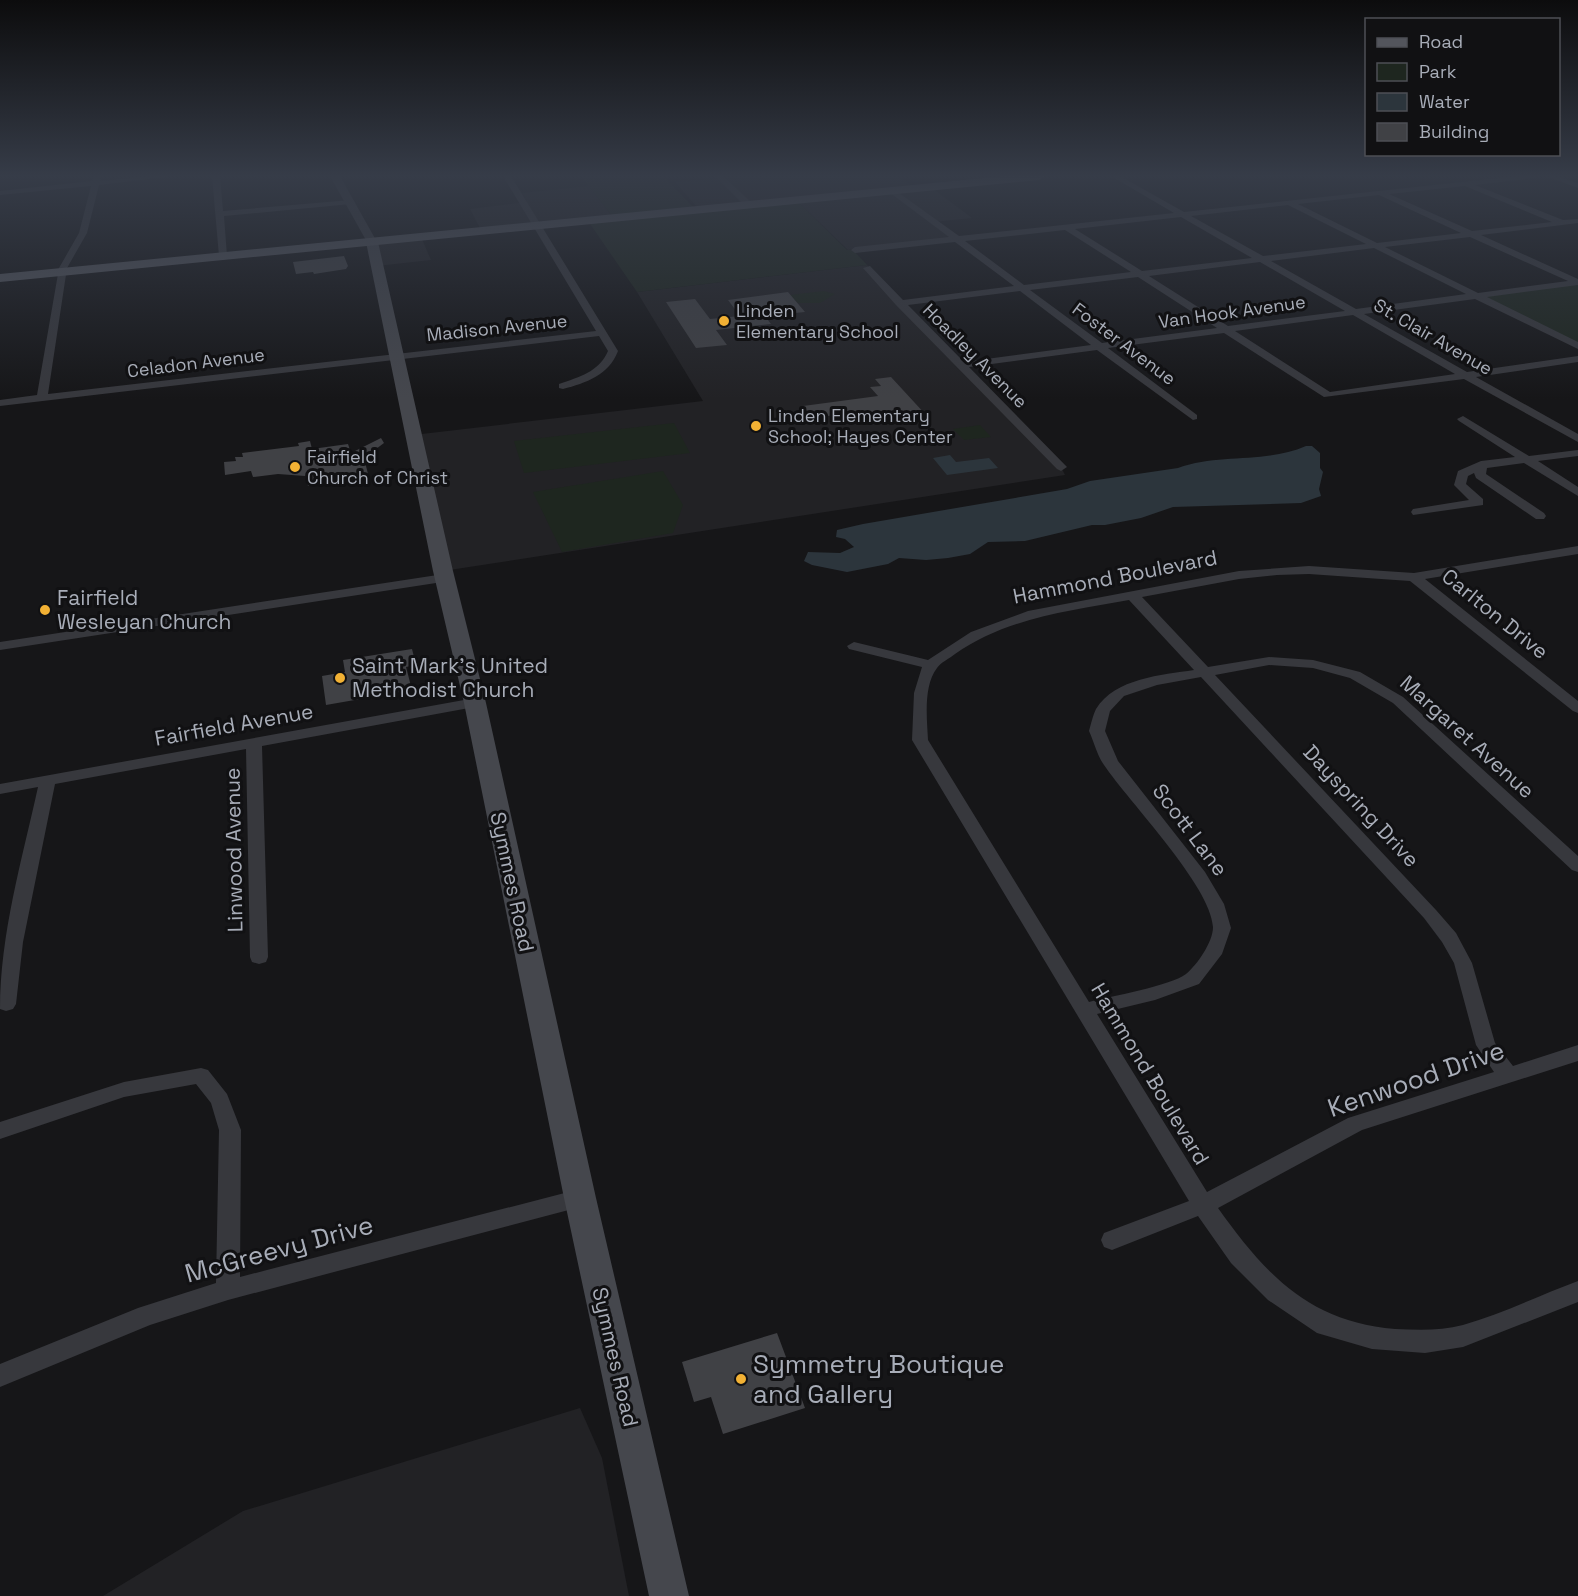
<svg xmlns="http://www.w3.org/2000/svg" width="1578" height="1596" viewBox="0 0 1578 1596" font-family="'Space Grotesk',sans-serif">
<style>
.built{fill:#222225}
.green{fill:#1e261f}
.water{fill:#2c353c}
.building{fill:#404145}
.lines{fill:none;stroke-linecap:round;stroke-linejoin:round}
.minor{fill:#37383d;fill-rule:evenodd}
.tertiary{fill:#37383d;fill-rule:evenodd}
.secondary{fill:#45474d;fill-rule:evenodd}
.primary{fill:#53555c;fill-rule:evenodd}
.poi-dot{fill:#f2b134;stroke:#111113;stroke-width:2}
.labels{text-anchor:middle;stroke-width:6;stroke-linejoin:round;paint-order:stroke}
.far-poi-label{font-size:18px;fill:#a8adb8;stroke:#111113;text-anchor:start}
.far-street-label{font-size:18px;fill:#a8adb8;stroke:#111113}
.street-label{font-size:21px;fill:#a8adb8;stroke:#111113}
.poi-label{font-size:21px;fill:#a8adb8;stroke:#111113;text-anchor:start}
.near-street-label{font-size:26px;fill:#a8adb8;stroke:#111113}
.near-poi-label{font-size:26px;fill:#a8adb8;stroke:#111113;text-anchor:start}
</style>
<rect width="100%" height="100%" fill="#161618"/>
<g class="built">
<polygon points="745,176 897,176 918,190 932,188 972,218 933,222 953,238 848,250 794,198 698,208 675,182"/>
<polygon points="589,186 612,216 481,230 470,209 527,202 522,193"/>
<polygon points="421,237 431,260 377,266 372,242"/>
<polygon points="867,265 899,303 1061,467 1065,475 443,571 413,435 703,401 637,292"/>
<polygon points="580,1408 602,1458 629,1596 103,1596 243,1511"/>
</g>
<g class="green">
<polygon points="581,176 663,176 696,210 796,200 847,250 853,250 867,265 637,292 588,221 613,217"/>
<polygon points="1578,282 1578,346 1477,296"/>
<polygon points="824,291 835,294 820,303 798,303 790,295"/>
<polygon points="674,423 690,453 524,473 514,441"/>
<polygon points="980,425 991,437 964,440 953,429"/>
<polygon points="663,471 683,505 673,533 562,552 533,492"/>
</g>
<g class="water">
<path d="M1306 446H1312L1320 453V468L1323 472 1319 489 1321 496 1301 503 1173 507 1141 518 1105 525H1092L1025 541 988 542 970 554 948 558 926 560 899 558 888 564 847 572 812 565 804 561 808 552 840 553 854 547 845 539 836 537 837 530 863 524 1067 489 1090 481 1178 468C1220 453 1265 464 1306 446Z"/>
<polygon points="950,455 956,462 989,458 998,468 947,475 933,458"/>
</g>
<g class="building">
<polygon points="344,256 348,266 346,269 314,274 313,272 296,274 293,262"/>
<polygon points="788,292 805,312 765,316 771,324 716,330 727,345 696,348 666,302 695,299 710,319 740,316 728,300"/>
<polygon points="891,377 926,415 890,420 882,411 867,413 865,411 813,418 803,406 878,396 870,387 881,386 875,379"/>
<polygon points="381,438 384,443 364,458 369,478 308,486 305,476 278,474 253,477 251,471 225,475 224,462 236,461 235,457 243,457 242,453 299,446 298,443 310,441 312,449 348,444 351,453"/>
<polygon points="412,649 416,665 406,667 412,690 326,705 322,676 345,672 343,660"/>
<polygon points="777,1333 805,1408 723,1434 711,1397 694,1402 682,1362"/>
</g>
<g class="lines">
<g class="minor">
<path d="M93 176H101L100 181 151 176H173L99 185 87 233 67 268 48 394 596 331 503 176H511L618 351C609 375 586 383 563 389L559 388V384C579 377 599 372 608 351L599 336 0 406V400L37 395 59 268 79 233 91 186 0 195V191L92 181Z"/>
<polygon points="212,176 220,176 223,211 351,200 355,202 351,204 224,216 227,256 223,259 219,256"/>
<polygon points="715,176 723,176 751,202 751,206 745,206"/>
<path d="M1111 176H1120L1184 212 1517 176H1538L1534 178 1475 185 1563 220 1578 219V223L1481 235 1578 279V285L1487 297 1578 342V349L1475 299 1364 314 1467 372 1578 356V362L1476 377 1578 434V442L1464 379 1324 397 1224 333 1108 348 1197 415V419L1193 420 1097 350 969 367 1067 467 1061 471 1057 469 896 305 863 268 870 266 903 300 1014 286 955 242 855 253 851 250 855 247 949 237 889 192V188H892L959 236 1174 213ZM1465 186 1552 222 1472 231 1389 194ZM1379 195 1461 233 1377 243 1298 204ZM1288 205 1366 244 1263 256 1191 216ZM1181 217 1252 258 1142 271 1075 229ZM1065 230 1131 272 1024 285 965 241ZM1470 237 1568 281 1478 293 1385 247ZM1374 248 1466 294 1356 309 1271 261ZM1260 262 1345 311 1228 326 1149 276ZM1138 277 1217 328 1102 343 1030 290ZM1020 291 1091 345 964 362 908 305ZM1353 315 1455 374 1330 392 1235 331Z"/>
<polygon points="1546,176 1556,176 1578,183 1578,188"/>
<polygon points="1463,416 1529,456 1578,450 1578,456 1538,461 1578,487 1578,496 1524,463 1487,468 1486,474 1544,513 1546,516 1544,519 1536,519 1476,478 1474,473 1468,476 1466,484 1483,499 1483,505 1413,515 1411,512 1413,509 1469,500 1454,485 1458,471 1481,461 1515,457 1459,421 1457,419"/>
<path d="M1578 546V554L1425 579 1578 701V713L1573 711 1410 581 1309 574 1277 575 1239 579 1142 597 1208 667 1269 657 1313 660 1360 672 1403 697 1578 856V872L1572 870 1393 703 1350 678 1313 668 1269 665 1215 675 1436 910 1456 933 1472 963 1495 1043 1513 1066 1578 1045V1061L1362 1130 1218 1208C1265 1274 1309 1322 1395 1329 1418 1330 1441 1331 1463 1325 1502 1314 1540 1295 1578 1281V1302L1463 1347 1425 1353 1372 1349 1317 1333 1268 1300 1231 1263 1198 1216 1112 1250 1104 1247 1101 1240 1104 1233 1189 1201 912 740 914 693 922 667 849 649 847 646 854 642 928 660 971 632 1028 611 1239 571 1309 566 1414 573ZM1129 600 1194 670C1162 675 1115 678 1096 709 1093 715 1091 724 1089 731 1094 742 1097 755 1104 765 1129 802 1211 886 1213 927 1213 942 1197 965 1186 974 1170 986 1112 996 1089 1002L928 740C927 719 923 686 937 668 941 662 949 659 955 654 1006 618 1069 611 1129 600ZM1201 677 1424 918 1442 942 1454 963 1476 1045 1494 1072 1348 1118 1207 1192 1097 1014 1155 1000 1199 984 1222 954 1231 928 1224 904 1205 872 1118 761 1105 731 1110 711 1124 696 1157 685Z"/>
<polygon points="444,574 449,575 451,578 449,581 0,650 0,642"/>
<path d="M475 698 480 700 483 703 480 706 262 746 268 957 266 962 259 964 252 962 250 957 246 749 55 784 23 942 16 1004 13 1009 6 1011 0 1009C0 934 22 860 38 787L0 794V784Z"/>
<polygon points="201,1068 208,1070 227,1094 241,1130 240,1277 580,1189 588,1191 591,1198 588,1205 580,1207 228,1300 150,1325 0,1387 0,1364 138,1308 216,1283 219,1130 211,1103 196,1084 124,1097 0,1139 0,1122 124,1082"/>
</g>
<polygon class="tertiary" points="330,176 340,176 377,242 376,244 368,244 367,242"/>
<polygon class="secondary" points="372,238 378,242 453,571 486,703 596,1198 689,1596 649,1596 564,1198 464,703 433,571 366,242"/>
<polygon class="primary" points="1005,176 1045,176 1039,180 0,282 0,274"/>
</g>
<linearGradient id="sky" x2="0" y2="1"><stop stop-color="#0c0c0d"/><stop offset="0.44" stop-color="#363c48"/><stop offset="1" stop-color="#363c48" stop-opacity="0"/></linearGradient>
<rect width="1578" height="399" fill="url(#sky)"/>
<g class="poi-dot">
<circle cx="724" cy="321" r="6"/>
<circle cx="756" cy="426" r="6"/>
<circle cx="295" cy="467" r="6"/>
<circle cx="45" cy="610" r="6"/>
<circle cx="340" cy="678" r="6"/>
<circle cx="741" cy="1379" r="6"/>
</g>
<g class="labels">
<g class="far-poi-label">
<text x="736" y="317">Linden<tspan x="736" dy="21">Elementary School</tspan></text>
<text x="768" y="422">Linden Elementary<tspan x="768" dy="21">School; Hayes Center</tspan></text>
<text x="307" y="463">Fairfield<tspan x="307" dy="21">Church of Christ</tspan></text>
</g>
<g class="far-street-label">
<text transform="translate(1232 312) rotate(-8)" y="6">Van Hook Avenue</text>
<text transform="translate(497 328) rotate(-6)" y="6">Madison Avenue</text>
<text transform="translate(1433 337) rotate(30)" y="6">St. Clair Avenue</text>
<text transform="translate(1124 344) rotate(37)" y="6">Foster Avenue</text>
<text transform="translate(975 356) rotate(45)" y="6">Hoadley Avenue</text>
<text transform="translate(196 363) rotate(-7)" y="6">Celadon Avenue</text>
</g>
<g class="street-label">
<text transform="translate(1115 577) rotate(-11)" y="7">Hammond Boulevard</text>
<text transform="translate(1495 614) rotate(39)" y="7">Carlton Drive</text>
<text transform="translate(234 725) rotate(-10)" y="7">Fairfield Avenue</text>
<text transform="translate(1467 737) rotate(42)" y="7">Margaret Avenue</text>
<text transform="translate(1361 806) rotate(47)" y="7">Dayspring Drive</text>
<text transform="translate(1190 830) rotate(53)" y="7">Scott Lane</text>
<text transform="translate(234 850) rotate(-91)" y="7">Linwood Avenue</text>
<text transform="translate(512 882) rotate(78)" y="7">Symmes Road</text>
<text transform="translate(1150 1074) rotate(59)" y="7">Hammond Boulevard</text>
<text transform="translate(615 1357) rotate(77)" y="7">Symmes Road</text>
</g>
<g class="poi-label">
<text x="57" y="605">Fairfield<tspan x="57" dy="24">Wesleyan Church</tspan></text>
<text x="352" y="673">Saint Mark’s United<tspan x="352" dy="24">Methodist Church</tspan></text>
</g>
<g class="near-street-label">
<text transform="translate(1416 1079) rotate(-19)" y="9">Kenwood Drive</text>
<text transform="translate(279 1249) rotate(-15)" y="9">McGreevy Drive</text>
</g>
<g class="near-poi-label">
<text x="753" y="1373">Symmetry Boutique<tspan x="753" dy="30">and Gallery</tspan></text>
</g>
</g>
<rect x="1365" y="18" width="195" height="138" fill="#111113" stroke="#4d4f55" stroke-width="1.5"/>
<rect x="1377" y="38" width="30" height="9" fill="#53555c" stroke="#4d4f55" stroke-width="1.5"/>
<text x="1419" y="48" font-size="18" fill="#a8adb8">Road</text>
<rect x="1377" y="63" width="30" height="18" fill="#1e261f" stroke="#4d4f55" stroke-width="1.5"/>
<text x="1419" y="78" font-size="18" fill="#a8adb8">Park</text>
<rect x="1377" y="93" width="30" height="18" fill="#2c353c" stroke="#4d4f55" stroke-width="1.5"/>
<text x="1419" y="108" font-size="18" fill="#a8adb8">Water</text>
<rect x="1377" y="123" width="30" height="18" fill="#404145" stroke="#4d4f55" stroke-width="1.5"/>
<text x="1419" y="138" font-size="18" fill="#a8adb8">Building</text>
</svg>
